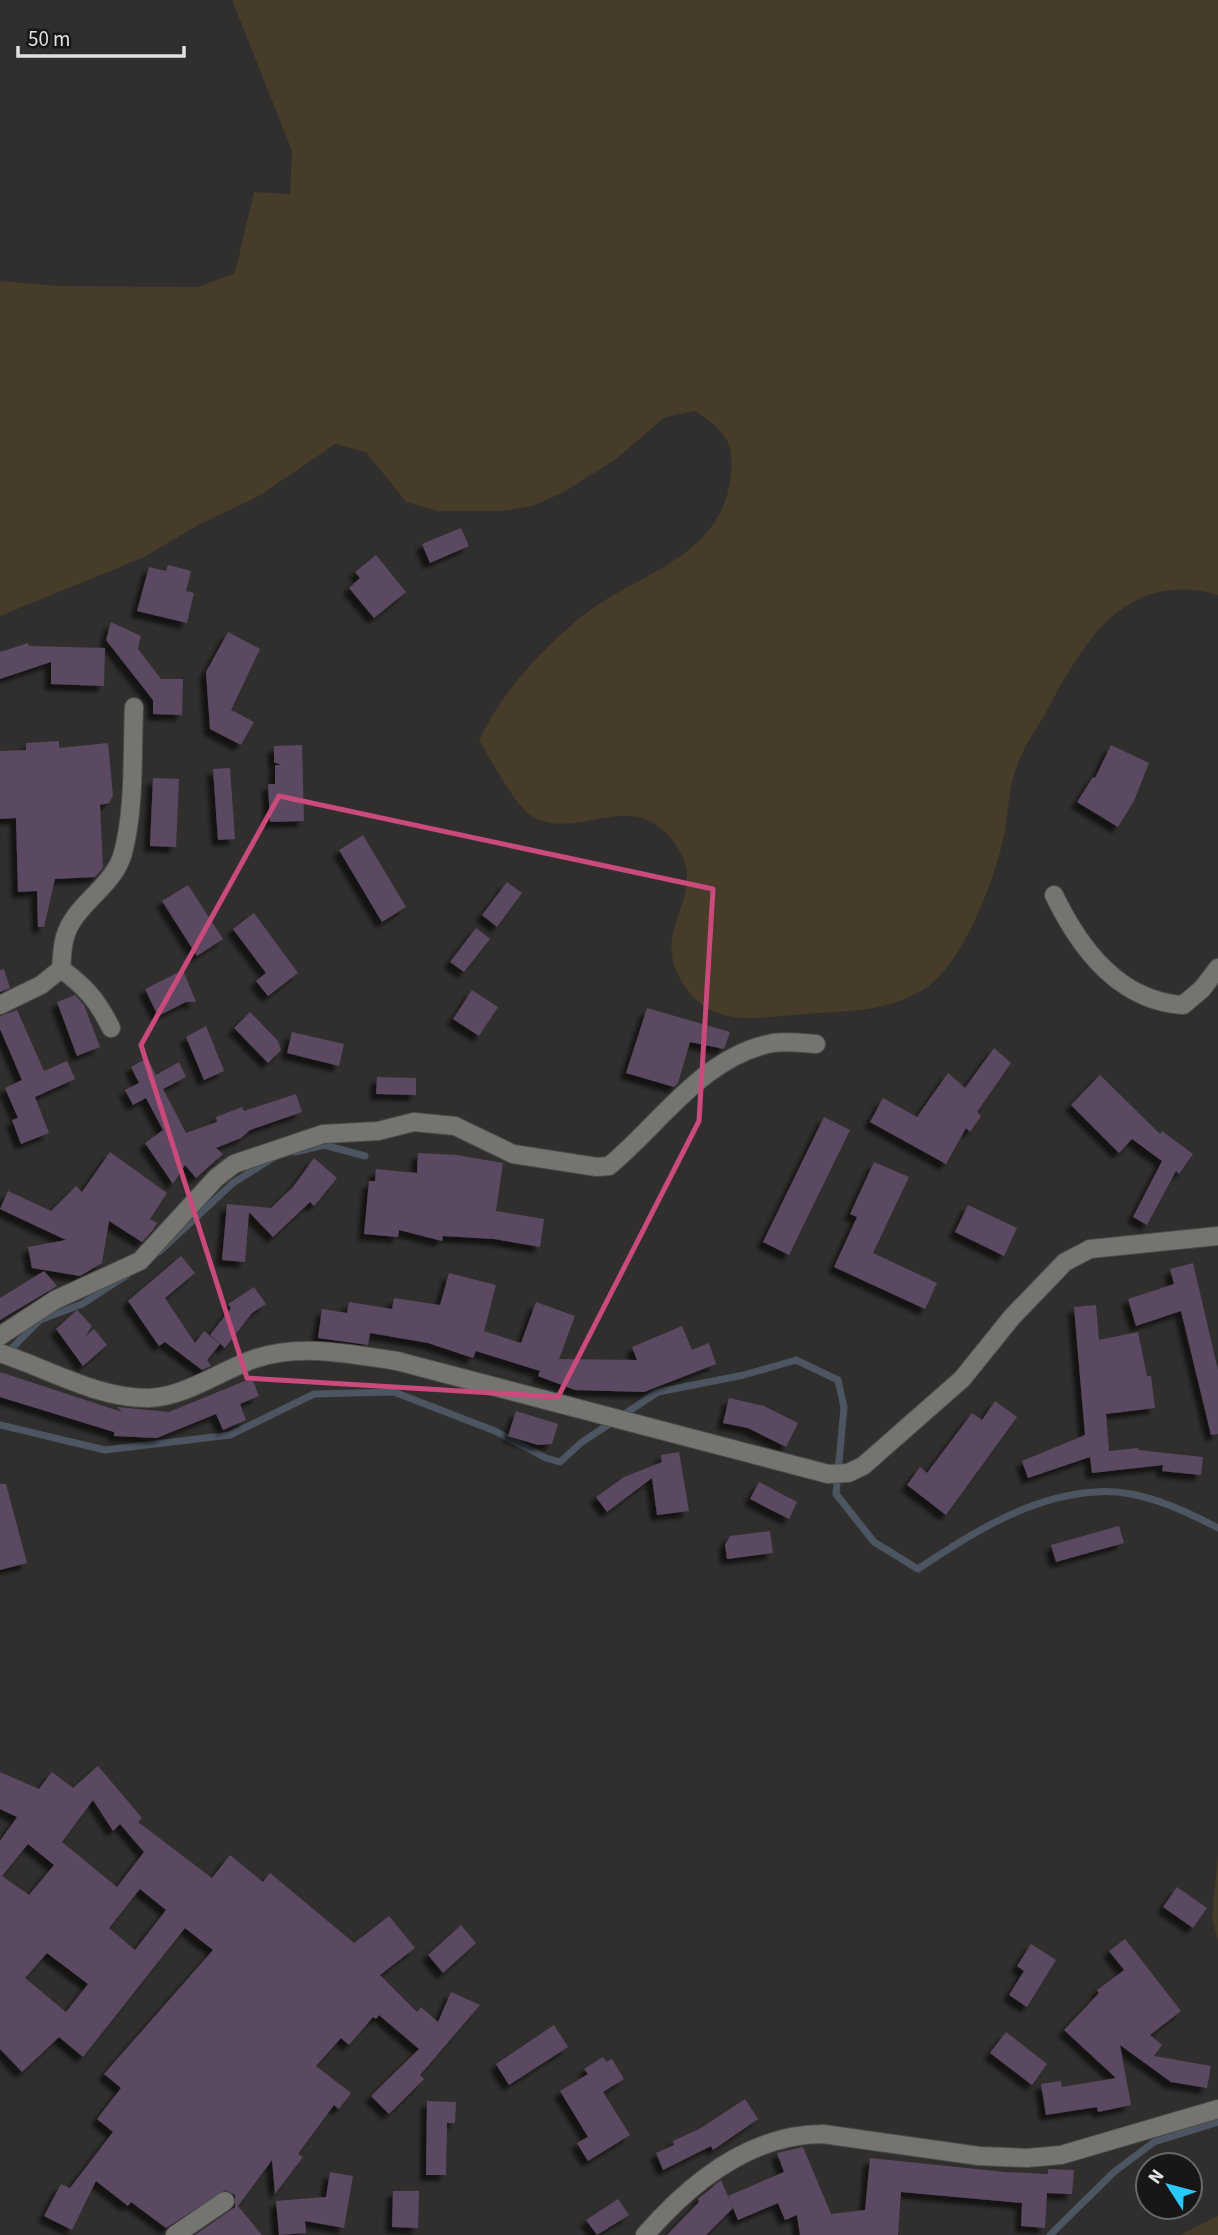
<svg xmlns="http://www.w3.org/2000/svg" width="1218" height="2235" viewBox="0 0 1218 2235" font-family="'Source Sans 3',sans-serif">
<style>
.green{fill:#463c29}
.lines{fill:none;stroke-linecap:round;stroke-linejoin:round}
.stream{stroke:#4b5662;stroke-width:7}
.building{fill:#5a4960;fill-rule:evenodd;filter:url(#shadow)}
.minor-casing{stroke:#4c4c4a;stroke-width:20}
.minor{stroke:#757471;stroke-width:18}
.marked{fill:none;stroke:#ca4a7c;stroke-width:5;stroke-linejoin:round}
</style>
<defs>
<filter id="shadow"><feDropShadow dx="-6" dy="6" stdDeviation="2" flood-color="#0009"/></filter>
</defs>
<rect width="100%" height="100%" fill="#302f2d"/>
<g class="green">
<path d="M232 0H1218V595C1129 570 1087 636 1050 705 1040 724 1026 742 1018 763 1008 788 1008 819 1002 845 991 887 963 962 927 987 886 1015 840 1010 794 1015 755 1018 716 1026 689 992 639 928 717 898 673 841 629 784 577 846 529 814 515 805 489 757 479 740 503 691 538 653 580 618 636 572 722 560 731 475 734 439 723 429 695 411L665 417 616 459 562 493 533 506 501 511H437L406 502 366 452 335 444 259 496 200 524 144 557 0 616V281L58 286 198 287 235 273 254 192 290 194 292 151Z"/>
<polygon points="1218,1856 1218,1941 1212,1917"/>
<polygon points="1218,2216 1218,2235 1180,2235"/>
</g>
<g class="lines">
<g class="stream">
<polyline points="295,1152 324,1145 365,1156"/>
<polyline points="159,1252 233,1183 273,1158"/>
<polyline points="6,1354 40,1320 82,1304 127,1275"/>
<path d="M0 1425 105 1450 230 1435 314 1394 394 1392 495 1431 546 1458 560 1462 582 1442 658 1392 744 1375 796 1360 838 1380 844 1407 836 1494 874 1542 918 1569C970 1534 1030 1496 1095 1492 1137 1488 1182 1509 1218 1528"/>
<polyline points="1050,2235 1114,2172 1154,2142 1218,2122"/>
</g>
</g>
<g class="building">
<polygon points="461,528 469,546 430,563 422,544"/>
<polygon points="376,555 406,592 374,618 349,588 360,578 355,572"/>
<polygon points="168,565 191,571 186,591 194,593 187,623 137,611 149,567 166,571"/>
<polygon points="111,622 141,636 138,649 161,679 183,679 182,715 153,714 153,700 106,640"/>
<polygon points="228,632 260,649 231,710 254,722 241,745 210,729 206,672"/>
<polygon points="28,643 29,646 105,648 104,686 51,684 51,662 0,679 0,652"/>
<polygon points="59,741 59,748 108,743 113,796 109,803 100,805 103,868 95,877 55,879 44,927 38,927 37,891 18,892 16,818 0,819 0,751 26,750 26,743"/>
<polygon points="302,745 304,821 270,822 268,784 275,784 275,765 281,765 274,762 274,746"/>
<polygon points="1111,745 1149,763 1134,801 1118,827 1077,802 1093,777 1095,778"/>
<polygon points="230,768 235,839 218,840 213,769"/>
<polygon points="153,778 179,779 176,847 150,846"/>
<polygon points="363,835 406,907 382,922 339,850"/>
<polygon points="507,882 522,893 497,927 482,915"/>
<polygon points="188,885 223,939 197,956 162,901"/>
<polygon points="254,913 298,973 268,996 256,981 266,973 233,929"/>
<polygon points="476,928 490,939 464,972 450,962"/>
<polygon points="4,969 10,988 0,992 0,970"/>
<polygon points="183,970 196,1002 186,1002 158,1016 145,989"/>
<polygon points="472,990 498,1007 479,1036 453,1019"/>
<polygon points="75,995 84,1005 100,1047 77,1056 57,1002"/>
<polygon points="647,1008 730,1032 724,1049 690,1042 678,1083 674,1087 626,1073"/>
<polygon points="17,1010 44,1071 67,1061 75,1079 35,1097 49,1133 21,1144 12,1120 18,1118 5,1088 22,1080 0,1029 0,1016"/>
<polygon points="250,1012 278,1041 281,1050 268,1063 234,1028"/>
<polygon points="206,1026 224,1071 204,1080 186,1037"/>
<polygon points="292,1032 344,1044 339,1066 287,1053"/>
<polygon points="994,1048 1011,1063 977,1112 981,1116 970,1132 966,1128 946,1164 870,1122 883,1098 917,1117 948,1073 965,1088"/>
<polygon points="147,1058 156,1075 179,1062 186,1077 163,1089 186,1133 217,1122 216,1117 242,1107 244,1111 296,1094 302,1112 250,1130 241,1138 216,1148 223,1154 196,1178 185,1165 173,1184 145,1143 163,1130 146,1098 133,1105 125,1090 139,1083 131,1067"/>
<polygon points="1100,1075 1160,1134 1162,1131 1193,1154 1179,1174 1176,1171 1147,1225 1133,1217 1162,1161 1132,1139 1119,1153 1071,1105"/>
<polygon points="377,1077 416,1078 416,1095 376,1094"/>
<polygon points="824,1117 850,1130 789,1255 763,1242"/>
<polygon points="110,1152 167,1193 150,1219 157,1223 153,1230 142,1242 109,1221 102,1263 80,1276 32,1268 28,1247 66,1240 0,1209 8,1191 51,1211 76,1186 82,1192"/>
<polygon points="418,1153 457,1155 503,1163 496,1211 544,1219 540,1247 494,1239 443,1236 442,1241 399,1230 398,1237 364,1234 369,1181 375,1181 376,1169 417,1173"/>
<polygon points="314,1158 337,1178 314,1206 310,1202 273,1237 249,1212 245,1262 222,1260 227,1204 271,1208 293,1187"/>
<polygon points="874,1162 909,1177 873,1253 937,1283 925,1309 834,1267 857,1217 850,1214"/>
<polygon points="968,1205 1017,1228 1004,1256 955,1232"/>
<polygon points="181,1256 195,1273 165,1298 195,1343 204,1331 220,1344 207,1360 211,1366 202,1370 165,1342 159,1346 128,1301"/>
<polygon points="1193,1263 1218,1370 1218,1434 1211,1435 1181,1311 1136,1326 1128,1299 1174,1284 1170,1269"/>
<polygon points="44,1271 57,1286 0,1320 0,1298"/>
<polygon points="449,1273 496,1285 484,1331 521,1343 536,1302 575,1316 559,1359 637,1360 632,1347 682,1326 692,1350 709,1343 716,1364 644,1392 575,1390 538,1376 540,1371 476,1351 473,1358 428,1343 370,1333 368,1345 318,1338 322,1309 347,1313 349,1302 392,1309 394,1298 440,1305"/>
<polygon points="254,1287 266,1304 252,1313 225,1348 210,1335 231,1308 228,1304"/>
<polygon points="1096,1305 1099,1340 1138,1332 1147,1376 1151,1376 1155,1408 1106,1414 1109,1451 1138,1448 1138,1450 1203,1457 1201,1475 1162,1471 1163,1465 1092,1473 1090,1457 1028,1478 1022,1461 1085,1435 1074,1307"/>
<polygon points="77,1310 92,1326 85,1337 94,1329 107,1345 83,1366 56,1329"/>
<polygon points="0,1372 122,1412 117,1407 169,1412 252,1378 259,1396 240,1404 246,1420 223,1430 216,1414 157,1438 114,1436 114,1432 0,1397"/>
<polygon points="729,1398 764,1406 798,1423 786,1447 748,1428 723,1423"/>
<polygon points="995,1401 1017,1417 946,1515 907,1485 920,1467 927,1473 972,1413 982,1420"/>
<polygon points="516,1411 558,1424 552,1444 538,1445 508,1436"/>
<polygon points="679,1452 689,1511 657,1515 652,1478 607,1512 596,1497 624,1477 662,1462 661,1455"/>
<polygon points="759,1482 797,1502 789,1519 750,1499"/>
<polygon points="0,1484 6,1484 27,1563 0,1570"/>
<polygon points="1119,1526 1124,1543 1056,1562 1051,1545"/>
<polygon points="770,1531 773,1553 727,1559 725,1545 730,1536"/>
<path d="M98 1766 142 1818 138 1822 212 1878 230 1855 263 1882 270 1873 354 1943 389 1916 415 1948 380 1975 417 2012 421 2007 438 2022 451 1992 480 2005 420 2075 424 2079 389 2114 371 2096 419 2049 379 2015 376 2019 373 2017 349 2045 341 2038 316 2066 351 2093 339 2109 334 2105 298 2154 303 2157 275 2194 272 2160 238 2206 262 2235H195L235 2207V2195L225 2190 166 2228 131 2202 128 2206 96 2181 72 2230 44 2216 61 2184 70 2188 113 2132 97 2119 121 2088 104 2074 213 1950 185 1928 83 2057 59 2037 22 2072 0 2049V1841L17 1817 0 1809V1772L39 1789 52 1772 73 1788ZM93 1800 113 1831 120 1824 144 1852 117 1887 62 1842ZM28 1844 54 1865 29 1895 2 1876ZM140 1889 166 1910 135 1950 109 1928ZM47 1953 88 1984 66 2012 25 1978Z"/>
<polygon points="1177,1887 1207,1908 1193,1928 1163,1907"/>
<polygon points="461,1925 476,1943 443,1973 428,1955"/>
<polygon points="1125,1939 1181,2011 1150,2035 1162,2045 1154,2056 1211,2066 1207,2088 1171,2082 1120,2045 1131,2105 1098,2112 1097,2107 1046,2115 1041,2084 1061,2081 1062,2087 1116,2078 1064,2030 1099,1993 1097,1990 1124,1970 1109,1951"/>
<polygon points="1031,1944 1056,1960 1027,2007 1009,1995 1024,1971 1017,1966"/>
<polygon points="554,2025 568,2047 509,2085 496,2064"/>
<polygon points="1006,2032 1047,2064 1032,2085 990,2053"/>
<polygon points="603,2057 606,2062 612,2059 624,2079 603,2092 630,2135 588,2161 577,2143 588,2137 560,2091 588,2074 584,2069"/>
<polygon points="745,2099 758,2119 713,2150 711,2146 663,2170 656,2153 674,2145 673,2141 701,2128"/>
<polygon points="427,2101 456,2102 455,2123 447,2123 446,2175 426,2175"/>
<polygon points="803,2147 831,2214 865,2210 870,2158 1005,2172 1048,2174 1048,2169 1074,2170 1072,2194 1047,2193 1045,2228 1021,2226 1022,2203 901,2192 898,2235 800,2235 797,2215 785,2220 778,2203 738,2220 728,2196 784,2172 777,2153"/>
<polygon points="330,2172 353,2176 344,2228 305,2221 306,2233 279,2235 276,2201 326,2197"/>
<polygon points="721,2180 733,2208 706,2235 667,2235 699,2202 698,2199"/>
<polygon points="393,2191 419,2191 418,2228 392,2227"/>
<polygon points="618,2199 629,2215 597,2235 586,2220"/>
</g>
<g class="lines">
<defs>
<g id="minor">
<path d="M1054 895C1080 949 1119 1001 1183 1005L1202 989 1218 968"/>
<path d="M61 969C85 986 98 1001 111 1028"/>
<path d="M0 1005 41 985 61 969C62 959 62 947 65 937 74 904 114 887 123 853 135 807 132 754 134 707"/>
<path d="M0 1336 55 1300 140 1261 216 1178 234 1164 323 1134 378 1131 414 1122 455 1126 513 1154 597 1167 609 1166C660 1124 703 1056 773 1043 786 1041 803 1043 816 1044"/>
<path d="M0 1353C49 1369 96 1398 148 1398 185 1397 220 1371 254 1359 300 1343 350 1354 397 1361L828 1474 848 1473 863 1466 962 1379 1012 1317 1065 1262 1090 1249 1218 1236"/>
<polyline points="175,2235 225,2201"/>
<path d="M645 2235C690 2183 750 2134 823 2134L979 2156 1027 2158 1061 2155 1218 2109"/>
</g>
</defs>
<use href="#minor" class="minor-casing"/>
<use href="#minor" class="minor"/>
</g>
<path class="marked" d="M279 796 713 889 699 1121 558 1397 247 1378 141 1045Z"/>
<g transform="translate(1169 2186) rotate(306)"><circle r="33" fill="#181716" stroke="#686866" stroke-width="2"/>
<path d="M0-5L12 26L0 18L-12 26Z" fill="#29c8ff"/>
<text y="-10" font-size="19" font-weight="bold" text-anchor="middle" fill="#e1e1df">N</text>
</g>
<path d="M18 46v10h166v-10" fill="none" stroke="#e1e1df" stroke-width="3.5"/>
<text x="28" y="46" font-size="21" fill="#e1e1df" stroke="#181716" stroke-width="5" paint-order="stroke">50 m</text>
</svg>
